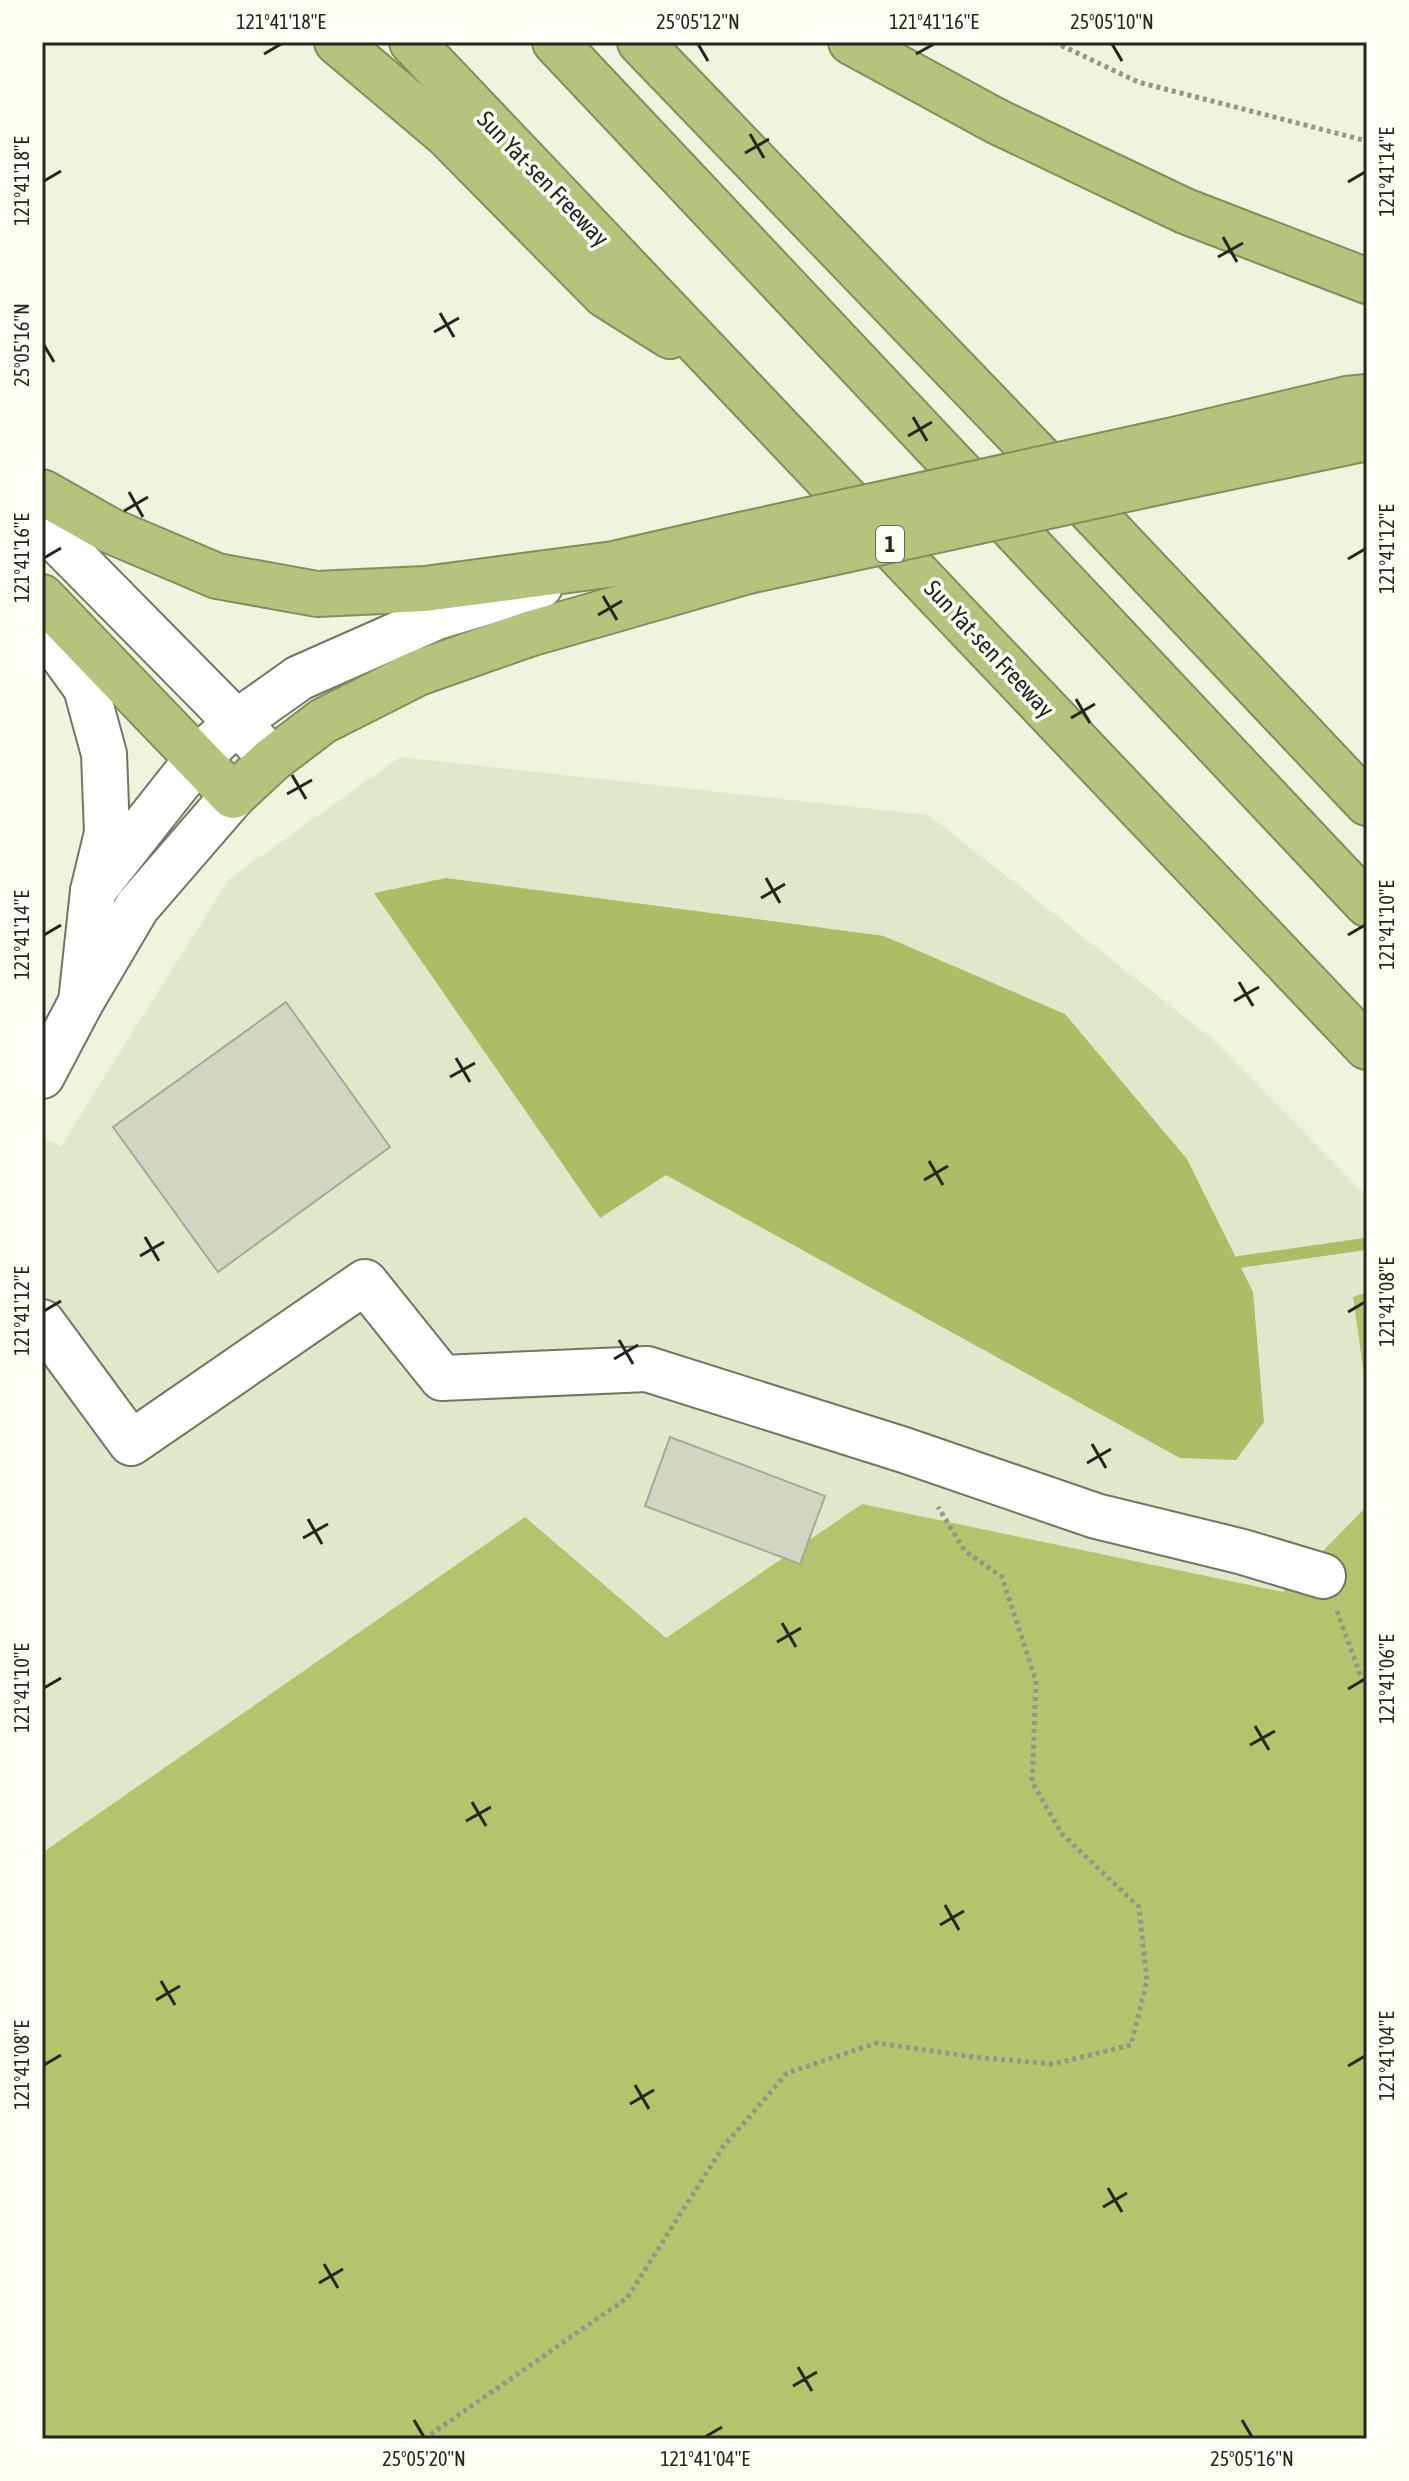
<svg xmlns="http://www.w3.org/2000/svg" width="1409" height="2481" viewBox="0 0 1409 2481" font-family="'Asap Condensed',sans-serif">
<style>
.built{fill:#e0e8cb}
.forest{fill:#b1c56c}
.water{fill:#aabe65}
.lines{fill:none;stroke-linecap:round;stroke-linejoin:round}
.stream{stroke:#aabe65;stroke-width:12}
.building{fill:#d0d6c1;stroke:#a4aa95;stroke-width:2}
.minor-casing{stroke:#727764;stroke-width:48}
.highway-casing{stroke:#818e5b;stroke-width:48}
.path{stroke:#939788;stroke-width:5;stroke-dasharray:4 4;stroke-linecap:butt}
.minor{stroke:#fff;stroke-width:44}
.highway{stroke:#b3c57c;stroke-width:44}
.highway-bridge-casing{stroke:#818e5b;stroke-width:48;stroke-linecap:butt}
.highway-bridge{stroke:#b3c57c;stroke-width:44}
.ticks{fill:none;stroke:#25271f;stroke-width:3}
.labels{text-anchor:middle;stroke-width:7;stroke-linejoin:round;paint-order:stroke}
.shield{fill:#fcfff6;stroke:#666860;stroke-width:2}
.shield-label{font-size:22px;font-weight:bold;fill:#25271f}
.street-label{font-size:24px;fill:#25271f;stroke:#fcfff6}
.neatline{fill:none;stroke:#25271f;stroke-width:3}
.ticks-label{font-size:20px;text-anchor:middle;fill:#25271f}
</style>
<rect width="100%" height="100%" fill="#eef4de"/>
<polygon class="built" points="400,757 929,815 1211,1038 1367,1196 1367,2203 42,2424 42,1138 61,1146 229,879"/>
<g class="forest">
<polygon points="1367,1292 1367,1396 1353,1297"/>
<polygon points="862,1504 1283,1592 1367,1506 1367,2439 42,2439 42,1853 525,1517 666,1638"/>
</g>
<polygon class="water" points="446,878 884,936 1065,1014 1187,1159 1253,1292 1264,1422 1236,1460 1180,1458 666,1175 600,1218 374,893"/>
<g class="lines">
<polyline class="stream" points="1239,1262 1365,1244 1367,1246"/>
</g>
<g class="building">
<polygon points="286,1002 390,1147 218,1272 113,1127"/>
<polygon points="670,1437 825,1496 800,1564 645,1506"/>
</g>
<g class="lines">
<defs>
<g id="minor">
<polyline points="42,525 257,743"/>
<polyline points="42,627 86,688 104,754 107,833 93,891 81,1002"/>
<polyline points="93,891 198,758 237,722 299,678 437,617 540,586"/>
<polyline points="42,1076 81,1002 137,907 233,796"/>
<polyline points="42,1322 131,1443 365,1282 442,1378 647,1369 904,1450 1096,1516 1243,1552 1323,1576"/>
</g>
<g id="highway">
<polyline points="337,42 447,135 605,295 670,336"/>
<polyline points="412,42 1367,1047"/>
<polyline points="555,42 1367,904"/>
<polyline points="640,42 1094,514 1367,803"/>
<polyline points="851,42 996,121 1185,211 1367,281"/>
<polyline points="1169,441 1347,399 1367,397"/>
<polyline points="1177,478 1367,438"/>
<polyline points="42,492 111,531 217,576 317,594 425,589 614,564 741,535"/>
<polyline points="42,597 233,796 273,759 323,721 418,673 529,634 748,571"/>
</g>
</defs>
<use href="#minor" class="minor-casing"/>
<use href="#highway" class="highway-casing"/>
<g class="path">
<polyline points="1054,42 1138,82 1367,141"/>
<polyline points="1337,1611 1367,1693"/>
<polyline points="424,2439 627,2298 723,2147 787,2073 877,2043 973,2057 1053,2064 1131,2045 1147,1981 1139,1907 1062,1834 1032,1782 1036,1681 1002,1577 965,1551 938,1507"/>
</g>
<use href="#minor" class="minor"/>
<use href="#highway" class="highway"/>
<defs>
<g id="highway-bridge">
<polyline points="741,535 1169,441"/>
<polyline points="748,571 1177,478"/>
</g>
</defs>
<use href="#highway-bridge" class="highway-bridge-casing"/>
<use href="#highway-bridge" class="highway-bridge"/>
</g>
<path class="ticks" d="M698 44 708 61M1112 44 1122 61M264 54 281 44M916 54 934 44M750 134 764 158M745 153 769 139M44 181 61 171M1348 182 1365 172M1223 237 1237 262M1218 257 1243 243M440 313 454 337M434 332 459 318M44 345 54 362M913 417 927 441M908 436 932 422M129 492 143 517M124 511 148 497M44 558 61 548M1348 559 1365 549M603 596 617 620M598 615 622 601M1076 699 1090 723M1071 718 1095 704M292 775 306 799M287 794 312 780M766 878 780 903M761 898 785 884M44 935 61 925M1348 935 1365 925M1239 982 1253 1006M1234 1001 1259 987M456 1058 470 1082M450 1077 475 1063M929 1161 943 1185M924 1180 948 1166M145 1237 159 1261M140 1256 164 1242M44 1311 61 1301M1348 1312 1365 1302M619 1340 633 1364M614 1359 638 1345M1092 1444 1106 1468M1087 1463 1111 1449M308 1519 322 1544M303 1538 328 1524M782 1623 796 1647M777 1642 801 1628M44 1688 61 1678M1348 1689 1365 1679M1255 1726 1269 1750M1250 1745 1275 1731M472 1802 486 1826M466 1821 491 1807M945 1905 959 1930M940 1925 964 1911M161 1981 175 2005M156 2000 180 1986M44 2065 61 2055M1348 2066 1365 2056M635 2085 649 2109M630 2104 654 2090M1108 2188 1122 2212M1103 2207 1127 2193M324 2264 338 2288M319 2283 343 2269M798 2367 812 2391M793 2386 817 2372M414 2420 424 2437M1242 2420 1252 2437M705 2437 722 2427"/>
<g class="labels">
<rect class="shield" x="876" y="526" width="28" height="36" rx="6"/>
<g class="shield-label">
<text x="890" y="552">1</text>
</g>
<g class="street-label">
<text transform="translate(543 179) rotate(46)" y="8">Sun Yat-sen Freeway</text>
<text transform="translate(989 649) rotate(47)" y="8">Sun Yat-sen Freeway</text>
</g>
</g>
<rect width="1409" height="2481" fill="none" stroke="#fcfff6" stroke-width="88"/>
<rect x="44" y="44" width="1321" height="2393" class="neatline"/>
<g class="ticks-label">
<text x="281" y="29">121°41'18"E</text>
<text x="698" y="29">25°05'12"N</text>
<text x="934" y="29">121°41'16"E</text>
<text x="1112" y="29">25°05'10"N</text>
<text transform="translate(1387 172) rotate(-90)" y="7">121°41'14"E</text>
<text transform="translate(22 181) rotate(-90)" y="7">121°41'18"E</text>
<text transform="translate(22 345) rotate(-90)" y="7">25°05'16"N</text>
<text transform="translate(1387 549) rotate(-90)" y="7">121°41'12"E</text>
<text transform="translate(22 558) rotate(-90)" y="7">121°41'16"E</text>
<text transform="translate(1387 925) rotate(-90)" y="7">121°41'10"E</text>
<text transform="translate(22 935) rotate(-90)" y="7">121°41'14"E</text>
<text transform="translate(1387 1302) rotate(-90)" y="7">121°41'08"E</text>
<text transform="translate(22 1311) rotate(-90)" y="7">121°41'12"E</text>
<text transform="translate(1387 1679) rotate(-90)" y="7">121°41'06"E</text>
<text transform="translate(22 1688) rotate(-90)" y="7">121°41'10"E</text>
<text transform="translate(1387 2056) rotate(-90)" y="7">121°41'04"E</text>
<text transform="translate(22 2065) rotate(-90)" y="7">121°41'08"E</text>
<text x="424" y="2466">25°05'20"N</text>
<text x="705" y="2466">121°41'04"E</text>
<text x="1252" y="2466">25°05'16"N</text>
</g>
</svg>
